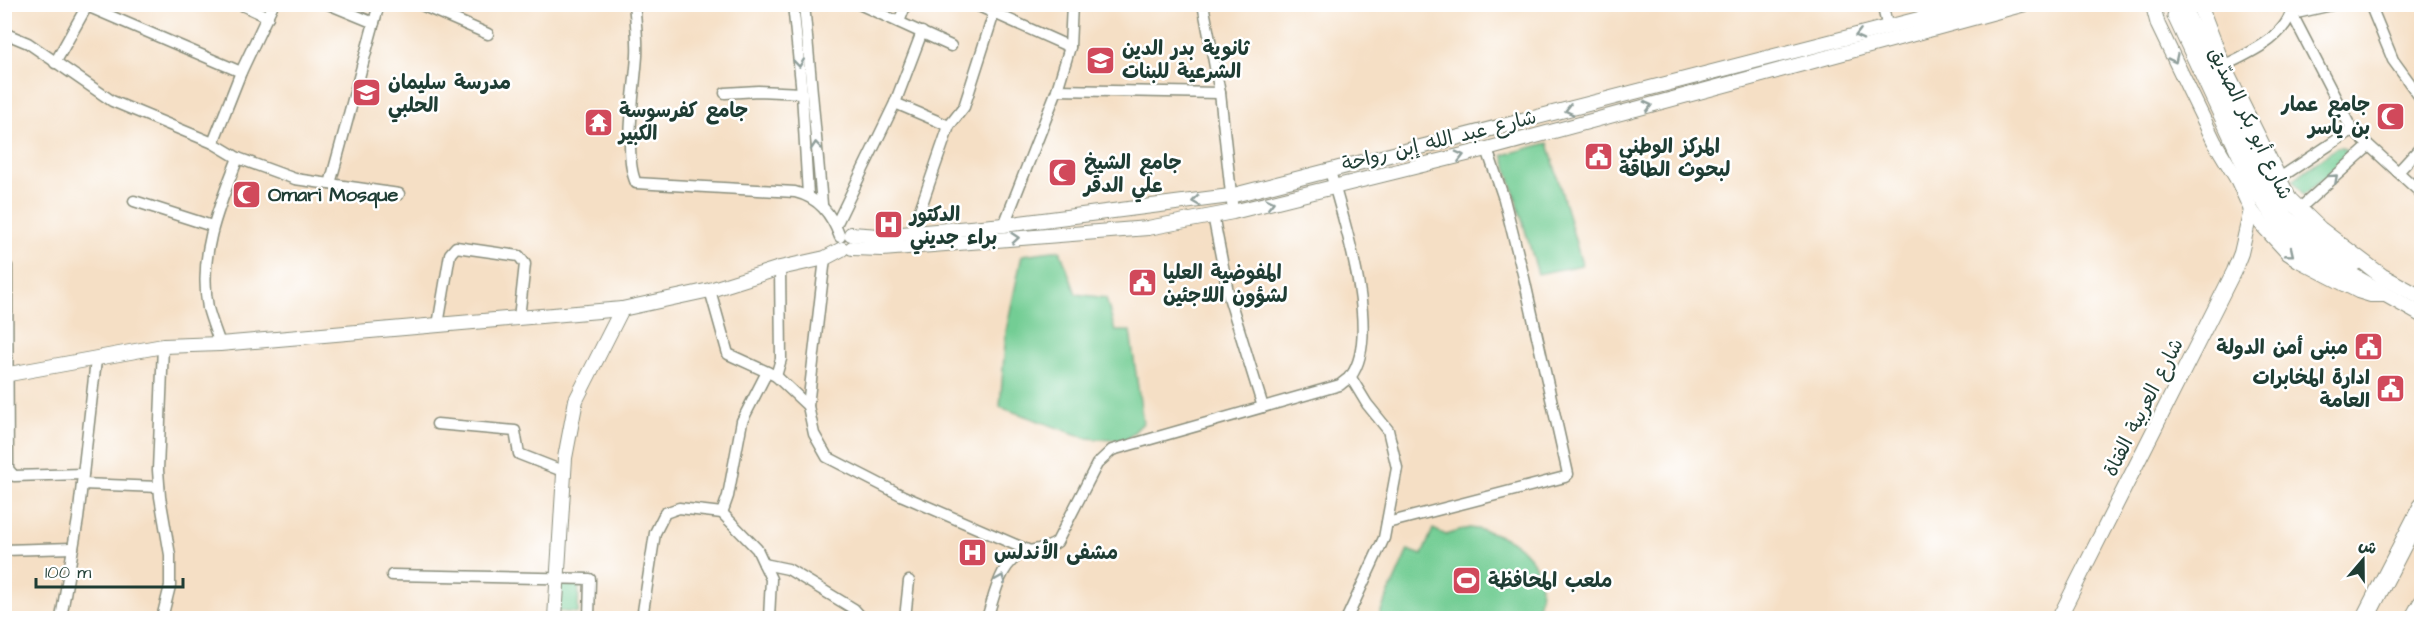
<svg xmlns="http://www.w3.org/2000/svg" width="2426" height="623" viewBox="0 0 2426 623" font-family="'Architects Daughter','Playpen Sans Arabic',sans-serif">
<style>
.green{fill:#73cd94;stroke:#498564;stroke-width:1.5}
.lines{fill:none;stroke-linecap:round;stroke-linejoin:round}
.street-casing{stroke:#8a8e7c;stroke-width:13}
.secondary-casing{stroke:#8a8e7c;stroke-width:16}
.primary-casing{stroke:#8a8e7c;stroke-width:17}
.highway-casing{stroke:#8a8e7c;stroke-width:20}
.street{stroke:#fff;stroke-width:10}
.secondary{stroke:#fff;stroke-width:14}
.primary{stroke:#fff;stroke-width:15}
.highway{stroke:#fff;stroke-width:18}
.oneway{stroke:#8f9e9a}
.labels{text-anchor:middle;stroke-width:5;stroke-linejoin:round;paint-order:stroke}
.poi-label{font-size:20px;font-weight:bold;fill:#1f3d34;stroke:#fff;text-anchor:start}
.street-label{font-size:20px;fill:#1f3d34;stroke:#fff}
</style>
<rect width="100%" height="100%" fill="#fff"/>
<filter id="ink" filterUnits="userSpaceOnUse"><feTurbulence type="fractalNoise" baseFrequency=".0167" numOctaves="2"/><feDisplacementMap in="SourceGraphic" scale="12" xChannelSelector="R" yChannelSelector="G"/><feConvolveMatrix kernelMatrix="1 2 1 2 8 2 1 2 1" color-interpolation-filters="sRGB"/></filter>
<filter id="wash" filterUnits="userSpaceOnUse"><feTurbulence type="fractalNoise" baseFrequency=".008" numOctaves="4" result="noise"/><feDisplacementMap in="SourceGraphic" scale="24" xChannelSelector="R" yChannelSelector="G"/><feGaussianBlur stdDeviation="1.35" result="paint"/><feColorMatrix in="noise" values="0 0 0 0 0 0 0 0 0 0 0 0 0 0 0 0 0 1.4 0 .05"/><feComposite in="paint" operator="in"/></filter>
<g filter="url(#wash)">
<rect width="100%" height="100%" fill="#f5dfc5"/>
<g class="green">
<polygon points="1548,143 1582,265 1538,274 1503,155"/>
<polygon points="2337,147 2342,147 2353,155 2303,195 2293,180"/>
<polygon points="1060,250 1076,294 1106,298 1115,331 1130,331 1143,423 1125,441 1086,438 1000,407 1006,331 1022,255"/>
<path d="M1469 528C1518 533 1557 567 1534 618H1378L1408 550 1422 555 1433 529 1446 535Z"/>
<polygon points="559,582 579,582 578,613 557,611"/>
</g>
</g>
<g filter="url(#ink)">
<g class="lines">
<defs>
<g id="street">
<polyline points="240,4 268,17"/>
<polyline points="328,4 374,23"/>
<polyline points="419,4 488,34"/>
<path d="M634 4C636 22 638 39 637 56 635 89 623 155 636 183L795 192C819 198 831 213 840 237"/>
<polyline points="793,4 802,93 808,195"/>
<polyline points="804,4 822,204"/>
<polyline points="859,4 951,46"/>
<polyline points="974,4 1070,47"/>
<polyline points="1203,4 1220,93 1233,212"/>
<polyline points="1882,4 1888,28"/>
<polyline points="2336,4 2292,14 2352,130 2422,194"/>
<polyline points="2370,4 2393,60 2422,100"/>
<polyline points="87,6 241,72"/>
<polyline points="899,22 906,4"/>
<polyline points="4,33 28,43 112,101 213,143 238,158 295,179 399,194"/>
<polyline points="55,63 88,4"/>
<path d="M2223 66C2249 53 2289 37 2293 4"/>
<polyline points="1057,90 1220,93"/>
<polyline points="725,93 758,91 802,93"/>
<polyline points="895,103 949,126"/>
<polyline points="213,143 241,72 273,4"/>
<polyline points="2398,172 2422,146"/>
<polyline points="2278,179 2352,130"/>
<polyline points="330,184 379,4"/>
<polyline points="134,201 212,226"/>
<polyline points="2299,209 2369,146"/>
<polyline points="1213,215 1229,297 1263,407"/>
<polyline points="836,225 895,103 922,32"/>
<polyline points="1004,225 1057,90 1070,47 1072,4"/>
<polyline points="912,233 949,126 964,107 994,13"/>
<polyline points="825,258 808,406 814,434 827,457 903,496 1030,551"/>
<polyline points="7,266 8,469 14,476 83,474"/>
<polyline points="710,290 728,354 776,376 808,406"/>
<polyline points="438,325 450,254 456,247 519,256 525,264 519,318"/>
<path d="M220 344C216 332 211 320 208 308 198 255 219 206 238 158"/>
<polyline points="776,376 781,359 780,268"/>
<polyline points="437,424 515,431 519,454 565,472"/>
<polyline points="82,484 159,487"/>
<polyline points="722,513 728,496 742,421 767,372"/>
<polyline points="1387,523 1565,477 1568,474 1524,278 1504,199 1487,149"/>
<polyline points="4,550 73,548"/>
<polyline points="764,564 788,569 854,609 862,618"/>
<polyline points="392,575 590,579 589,618"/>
<polyline points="61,618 78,519 96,360"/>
<polyline points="162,618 170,586 170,555 160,497 158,470 163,346"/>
<polyline points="642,618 655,533 665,513 679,508 722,513 757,549 771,579 769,618"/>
<polyline points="905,618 909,581"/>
<path d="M987 618C995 595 1000 560 1026 552 1038 548 1047 550 1057 542L1097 464 1112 450 1340 385C1343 382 1348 379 1351 376 1382 334 1343 218 1330 171"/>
<polyline points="1347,618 1384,538 1397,468 1388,430 1367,404 1350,376"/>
</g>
<g id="secondary">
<polyline points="2153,6 2158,25 2214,141 2238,181 2251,210 2263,226 2288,253 2300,261 2358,291 2371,295 2385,295"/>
<polyline points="851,234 879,236 1004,225 1230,196 1977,4"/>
<polyline points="852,248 882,249 1148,228 1233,212 1487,149 2025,4"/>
<polyline points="4,375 163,346 220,344 622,309 710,290 780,268 825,258 842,249"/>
<polyline points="555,618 565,458 576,400 622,309"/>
<polyline points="2059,618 2234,271 2241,253 2251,210"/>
</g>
<g id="primary">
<polyline points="2148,4 2159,4"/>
<polyline points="2199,4 2223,66 2289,199 2320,229 2382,276 2422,298"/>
<polyline points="2185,11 2267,186 2286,217 2310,237 2355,263"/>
<polyline points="2175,16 2257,192 2279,225 2302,247 2422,315"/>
</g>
<g id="highway">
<polyline points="2365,618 2422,507"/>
<polyline points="2414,618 2422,604"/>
</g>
</defs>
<use href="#street" class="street-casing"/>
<use href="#secondary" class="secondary-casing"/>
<use href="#primary" class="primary-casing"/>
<use href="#highway" class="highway-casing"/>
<use href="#street" class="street"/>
<use href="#secondary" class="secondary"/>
<use href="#primary" class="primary"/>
<use href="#highway" class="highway"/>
</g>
<defs><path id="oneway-chevron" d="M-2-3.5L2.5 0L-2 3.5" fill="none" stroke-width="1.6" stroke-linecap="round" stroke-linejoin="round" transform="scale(1.5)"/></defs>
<g class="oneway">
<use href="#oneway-chevron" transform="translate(1859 35) rotate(166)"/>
<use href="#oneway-chevron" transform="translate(2174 59) rotate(64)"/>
<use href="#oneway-chevron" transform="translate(799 63) rotate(84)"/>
<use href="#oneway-chevron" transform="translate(1648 106) rotate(-15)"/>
<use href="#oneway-chevron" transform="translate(1569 110) rotate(166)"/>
<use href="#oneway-chevron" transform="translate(816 146) rotate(-95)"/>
<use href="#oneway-chevron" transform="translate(1460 156) rotate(-14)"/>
<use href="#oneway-chevron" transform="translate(2334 178) rotate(-42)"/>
<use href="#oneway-chevron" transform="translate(1196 201) rotate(172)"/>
<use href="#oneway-chevron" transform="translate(1270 203) rotate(-13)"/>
<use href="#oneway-chevron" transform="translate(1015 238) rotate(-5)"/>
<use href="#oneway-chevron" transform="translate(2290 253) rotate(39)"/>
<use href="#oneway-chevron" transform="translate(1001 579) rotate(-68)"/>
</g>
</g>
<defs>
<symbol id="school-square" viewBox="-11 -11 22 22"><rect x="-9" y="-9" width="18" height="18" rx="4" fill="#d1495b" stroke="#fff"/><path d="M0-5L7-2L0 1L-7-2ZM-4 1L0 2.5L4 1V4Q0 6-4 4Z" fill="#fff"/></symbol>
<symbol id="mosque-square" viewBox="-11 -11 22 22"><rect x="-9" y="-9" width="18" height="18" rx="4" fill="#d1495b" stroke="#fff"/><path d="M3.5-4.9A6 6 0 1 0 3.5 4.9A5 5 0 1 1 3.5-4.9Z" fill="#fff"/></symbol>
<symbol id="temple-square" viewBox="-11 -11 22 22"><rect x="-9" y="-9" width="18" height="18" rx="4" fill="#d1495b" stroke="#fff"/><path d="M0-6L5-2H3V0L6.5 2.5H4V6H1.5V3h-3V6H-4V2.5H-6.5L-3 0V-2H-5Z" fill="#fff"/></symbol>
<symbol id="civic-square" viewBox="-11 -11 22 22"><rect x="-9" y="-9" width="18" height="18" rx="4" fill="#d1495b" stroke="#fff"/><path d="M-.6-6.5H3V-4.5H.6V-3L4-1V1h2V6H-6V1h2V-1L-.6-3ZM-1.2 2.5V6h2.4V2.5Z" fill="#fff"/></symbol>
<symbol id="hospital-square" viewBox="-11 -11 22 22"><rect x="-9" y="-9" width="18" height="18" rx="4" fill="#d1495b" stroke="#fff"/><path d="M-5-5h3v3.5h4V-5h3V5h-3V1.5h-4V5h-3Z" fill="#fff"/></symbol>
<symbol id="stadium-square" viewBox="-11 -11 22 22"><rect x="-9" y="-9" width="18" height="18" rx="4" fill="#d1495b" stroke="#fff"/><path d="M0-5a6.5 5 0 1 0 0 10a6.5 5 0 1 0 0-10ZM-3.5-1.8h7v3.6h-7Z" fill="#fff"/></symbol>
</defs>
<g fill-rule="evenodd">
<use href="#school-square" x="1084" y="44" width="33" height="33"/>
<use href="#school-square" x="350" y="76" width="33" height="33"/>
<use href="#mosque-square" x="2374" y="100" width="33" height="33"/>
<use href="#temple-square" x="582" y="106" width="33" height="33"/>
<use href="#civic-square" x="1582" y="140" width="33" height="33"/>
<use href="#mosque-square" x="1046" y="156" width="33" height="33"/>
<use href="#mosque-square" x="230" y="178" width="33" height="33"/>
<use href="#hospital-square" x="872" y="208" width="33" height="33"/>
<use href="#civic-square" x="1126" y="266" width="33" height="33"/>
<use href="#civic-square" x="2352" y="330" width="33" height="33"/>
<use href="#civic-square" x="2374" y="372" width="33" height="33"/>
<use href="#hospital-square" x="956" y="536" width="33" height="33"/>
<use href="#stadium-square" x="1450" y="564" width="33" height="33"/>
</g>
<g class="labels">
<g class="poi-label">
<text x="1122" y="55">ثانوية بدر الدين<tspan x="1122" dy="23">الشرعية للبنات</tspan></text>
<text x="388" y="89">مدرسة سليمان<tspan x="388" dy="23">الحلبي</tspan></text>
<text x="2370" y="111" text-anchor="end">جامع عمار<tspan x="2370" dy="23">بن ياسر</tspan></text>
<text x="619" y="117">جامع كفرسوسة<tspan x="619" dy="23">الكبير</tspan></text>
<text x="1619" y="153">المركز الوطني<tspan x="1619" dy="23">لبحوث الطاقة</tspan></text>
<text x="1084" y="169">جامع الشيخ<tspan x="1084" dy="23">علي الدقر</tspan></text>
<text x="268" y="201">Omari Mosque</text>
<text x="910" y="221">الدكتور<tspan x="910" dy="23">براء جديني</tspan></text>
<text x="1163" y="279">المفوضية العليا<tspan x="1163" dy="23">لشؤون اللاجئين</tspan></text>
<text x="2348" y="354" text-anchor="end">مبنى أمن الدولة</text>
<text x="2370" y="384" text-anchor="end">ادارة المخابرات<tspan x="2370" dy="23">العامة</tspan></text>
<text x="994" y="559">مشفى الأندلس</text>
<text x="1488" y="587">ملعب المحافظة</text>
</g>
<g class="street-label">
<text transform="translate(2251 123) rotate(64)" y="7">شارع أبو بكر الصدّيق</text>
<text transform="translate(1439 140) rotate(-14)" y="7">شارع عبد الله إبن رواحة</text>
<text transform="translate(2143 407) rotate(-63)" y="7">شارع العربية الفتاة</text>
</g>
</g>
<rect width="2426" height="623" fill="none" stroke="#fff" stroke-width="24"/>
<g transform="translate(2363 560) rotate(20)" stroke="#ffffff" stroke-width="4.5" paint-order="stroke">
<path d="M0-4.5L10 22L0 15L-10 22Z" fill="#1f3d34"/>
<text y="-9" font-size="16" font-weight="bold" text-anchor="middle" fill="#1f3d34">ش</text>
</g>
<path d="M36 578v9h147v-9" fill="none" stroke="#1f3d34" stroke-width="3"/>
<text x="45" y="578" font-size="18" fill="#1f3d34" stroke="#ffffff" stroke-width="4.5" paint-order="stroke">100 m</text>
</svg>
